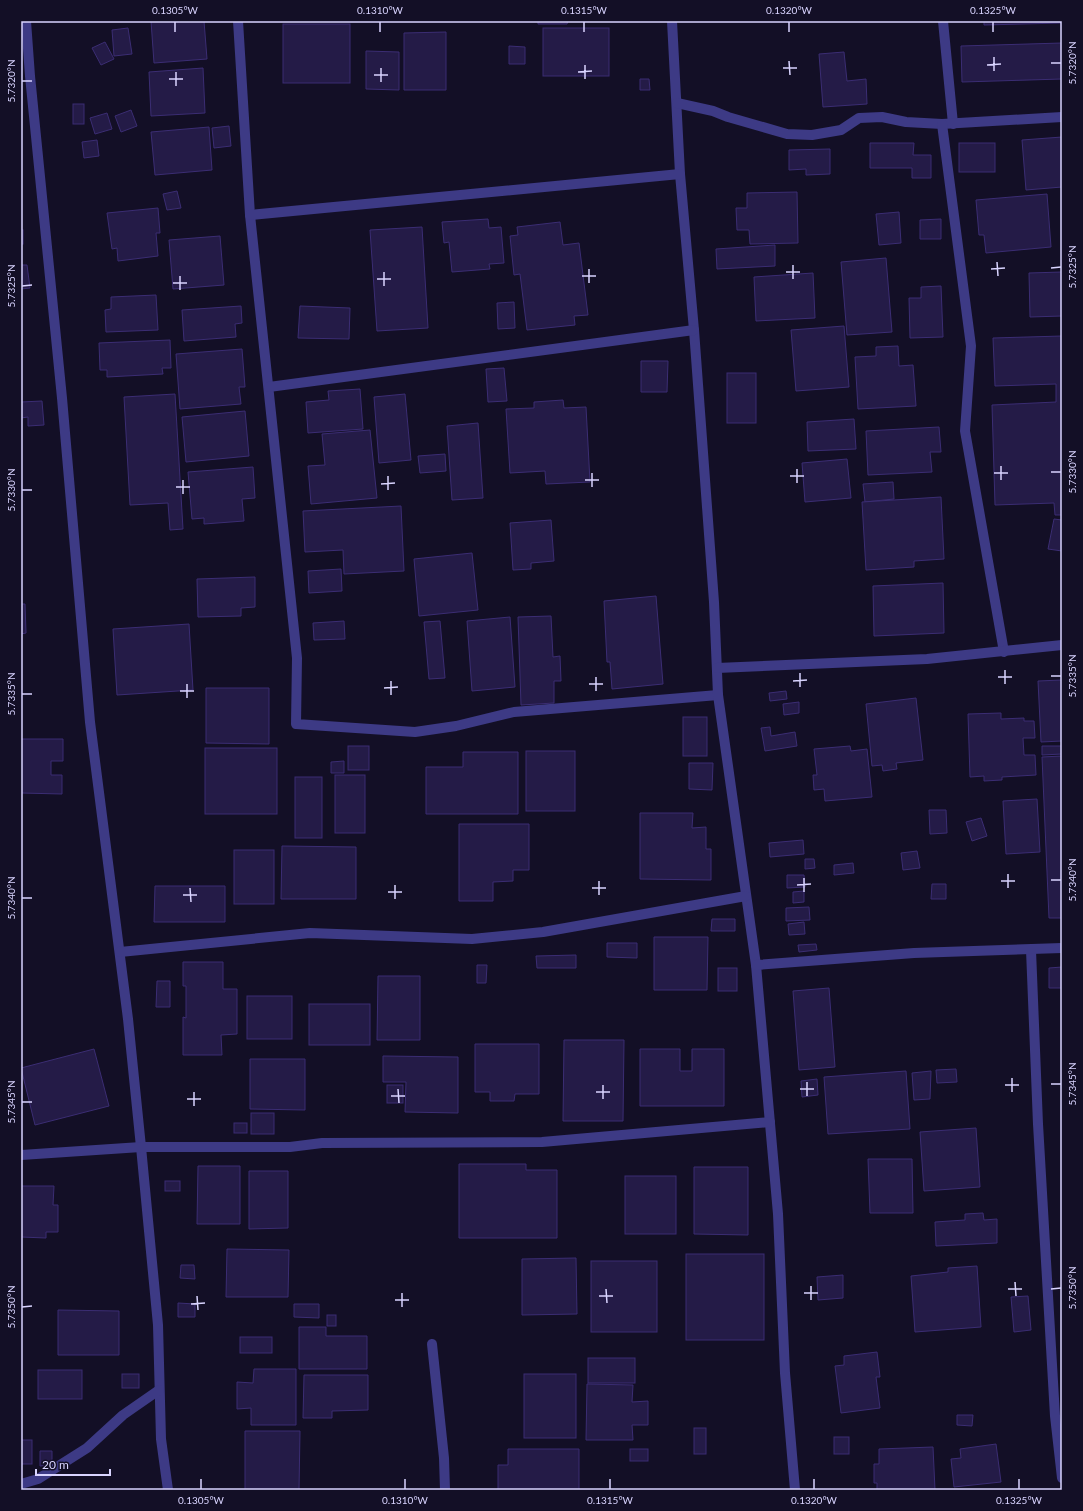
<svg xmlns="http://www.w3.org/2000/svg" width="1083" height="1511" viewBox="0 0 1083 1511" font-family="Lato,sans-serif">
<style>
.building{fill:#241b47;stroke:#3b2d73}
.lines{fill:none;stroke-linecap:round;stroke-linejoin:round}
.street{stroke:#3d3a85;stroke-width:10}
.ticks{fill:none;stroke:#d9d4ff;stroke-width:1.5}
.neatline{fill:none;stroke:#d9d4ff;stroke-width:1.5}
.ticks-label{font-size:10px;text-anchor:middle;fill:#d9d4ff}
</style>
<rect width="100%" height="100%" fill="#130f26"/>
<g class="building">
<polygon points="151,21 204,21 207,59 154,63"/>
<polygon points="538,21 568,21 567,24 538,24"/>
<polygon points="984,21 1062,21 1062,23 984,25"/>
<rect x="283" y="24" width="67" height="59"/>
<polygon points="128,28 132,54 114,56 112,30"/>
<rect x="543" y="28" width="66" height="48"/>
<polygon points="446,32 446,90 404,90 404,33"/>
<polygon points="105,42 114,59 101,65 92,48"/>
<polygon points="1062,43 1062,79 962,82 961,46"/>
<polygon points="509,46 525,47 525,64 509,64"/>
<polygon points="366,51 399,52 399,90 366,89"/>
<polygon points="844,52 847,81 866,79 867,104 823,107 819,54"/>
<polygon points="203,68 205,113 151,116 149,72"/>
<polygon points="640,79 649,79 650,90 640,90"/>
<rect x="73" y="104" width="11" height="20"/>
<polygon points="131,110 137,126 121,132 115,116"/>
<polygon points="107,113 112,129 95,134 90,118"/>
<polygon points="229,126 231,146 214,148 212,128"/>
<polygon points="209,127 212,170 155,175 151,132"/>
<polygon points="1062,137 1062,187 1026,190 1022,140"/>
<polygon points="97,140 99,156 84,158 82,142"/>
<polygon points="870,143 914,143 913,155 931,155 931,178 912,178 912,168 870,168"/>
<rect x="959" y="143" width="36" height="29"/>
<polygon points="830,149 830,174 806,175 806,169 789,170 789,150"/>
<polygon points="177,191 181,208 167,210 163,194"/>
<polygon points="797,192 798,243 750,244 749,230 737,230 736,208 747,208 747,193"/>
<polygon points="1047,194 1051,247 986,253 984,235 979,235 976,200"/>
<polygon points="158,208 160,233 156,233 158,256 118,261 117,248 112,249 107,213"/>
<polygon points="899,212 901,243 879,245 876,214"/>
<polygon points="488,219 489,228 501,227 504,263 489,264 490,269 452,272 449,242 444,243 442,222"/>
<polygon points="941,219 941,239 920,239 920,220"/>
<polygon points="560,222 563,245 579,243 588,315 574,316 575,325 527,330 520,274 514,275 510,236 518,235 517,227"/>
<polygon points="422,227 428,328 377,331 370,230"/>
<rect x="21" y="230" width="2" height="14"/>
<polygon points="220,236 224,285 173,289 169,240"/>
<polygon points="775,245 775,266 717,269 716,249"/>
<polygon points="886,258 892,332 847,335 841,262"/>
<polygon points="21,265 27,265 30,288 21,289"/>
<polygon points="1062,272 1062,316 1030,317 1029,273"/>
<polygon points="813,273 815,318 756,321 754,277"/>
<polygon points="941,286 943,337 910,338 909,298 921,298 921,287"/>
<polygon points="156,295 158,330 106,332 105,310 111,309 111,297"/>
<polygon points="514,302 515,328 498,329 497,303"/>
<polygon points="241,306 242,323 235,324 236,337 184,341 182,310"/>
<polygon points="300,306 350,308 349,339 298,338"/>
<polygon points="844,326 849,387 796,391 791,330"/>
<polygon points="1062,336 1062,515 1055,515 1054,503 995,505 992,405 1056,402 1056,384 995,386 993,338"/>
<polygon points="170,340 171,368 162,368 163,374 107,377 107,370 100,370 99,343"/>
<polygon points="898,346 899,366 913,365 916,406 858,409 855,357 876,356 876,347"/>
<polygon points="242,349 245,387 239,387 241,404 180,409 176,354"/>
<polygon points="641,361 668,361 667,392 641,392"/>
<polygon points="504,368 507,401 488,402 486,369"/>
<rect x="727" y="373" width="29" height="50"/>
<polygon points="360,389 363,429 308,433 306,402 329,400 328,391"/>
<polygon points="175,394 183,529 170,530 168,503 130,505 124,397"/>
<polygon points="405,394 411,460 379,463 374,397"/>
<polygon points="563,400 564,408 586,407 590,482 546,484 545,471 510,473 506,409 534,408 534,402"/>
<polygon points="42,401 44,425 28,426 28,417 21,418 21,402"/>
<polygon points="245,411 249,456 186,462 182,417"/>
<polygon points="854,419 856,449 808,451 807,422"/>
<polygon points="478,423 483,498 452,500 447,426"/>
<polygon points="939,427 941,452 930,452 932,472 868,475 866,431"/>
<polygon points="370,430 377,498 311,504 308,466 325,465 322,434"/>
<polygon points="445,454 446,471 420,473 418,456"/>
<polygon points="847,459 851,498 805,502 802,463"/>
<polygon points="253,467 255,498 242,499 244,521 204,524 204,518 192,519 188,472"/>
<polygon points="893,482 894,499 865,502 863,484"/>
<polygon points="941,497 944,559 914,561 914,567 866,570 862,502"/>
<polygon points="401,506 404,571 344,574 343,550 305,552 303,511"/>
<polygon points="1054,519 1062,520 1062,551 1048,549"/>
<polygon points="551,520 554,561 531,563 531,569 513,570 510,523"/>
<polygon points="472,553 478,610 419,616 414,559"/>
<polygon points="341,569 342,591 309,593 308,571"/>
<polygon points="255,577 255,607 241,608 241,616 198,617 197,579"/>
<polygon points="943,583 944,633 874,636 873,586"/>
<polygon points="656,596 663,684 612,689 610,662 607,662 604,601"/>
<polygon points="21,604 25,604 26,633 21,634"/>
<polygon points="551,616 553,657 560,656 561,681 554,681 554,703 521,705 518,617"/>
<polygon points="510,617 515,687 472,691 467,621"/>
<polygon points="344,621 345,639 314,640 313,623"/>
<polygon points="440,621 445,678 429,679 424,622"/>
<polygon points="189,624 193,690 117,695 113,629"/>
<polygon points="1062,680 1062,741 1041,742 1038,681"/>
<polygon points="206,688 269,688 269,744 206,743"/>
<polygon points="786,691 787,699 770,701 769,693"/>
<polygon points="916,698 923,760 896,763 897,769 883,771 882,765 872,766 866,704"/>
<polygon points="799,702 799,713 784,715 783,704"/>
<polygon points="1001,713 1001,719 1024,718 1024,721 1034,721 1035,738 1023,738 1024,755 1035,755 1036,775 1002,777 1002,780 984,781 984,776 970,777 968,714"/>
<rect x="683" y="717" width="24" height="39"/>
<polygon points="770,727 771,736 795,732 797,746 765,751 761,728"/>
<polygon points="21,739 63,739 63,761 51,761 51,775 62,775 62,794 21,793"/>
<rect x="348" y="746" width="21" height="24"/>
<polygon points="850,746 851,751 867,749 872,797 825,801 824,789 814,790 813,775 817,775 814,749"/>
<polygon points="1042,746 1062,746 1062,754 1042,755"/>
<rect x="205" y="748" width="72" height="66"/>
<rect x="526" y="751" width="49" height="60"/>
<polygon points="463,752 518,752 518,814 426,814 426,767 463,767"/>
<polygon points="1062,756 1062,918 1049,918 1042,757"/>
<polygon points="344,761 344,773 331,773 331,762"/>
<polygon points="689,763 713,763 712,790 689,789"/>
<rect x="335" y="775" width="30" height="58"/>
<rect x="295" y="777" width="27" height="61"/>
<polygon points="1037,799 1040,852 1006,854 1003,801"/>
<polygon points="929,810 946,810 947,833 930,834"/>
<polygon points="640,813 693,813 692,828 706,827 706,849 711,849 711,880 640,879"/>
<polygon points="981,818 987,836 972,841 966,822"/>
<polygon points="459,824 529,824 529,870 513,870 513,881 493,882 493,901 459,901"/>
<polygon points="803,840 804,854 770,857 769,843"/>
<polygon points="282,846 356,847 356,899 281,899"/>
<rect x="234" y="850" width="40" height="54"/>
<polygon points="917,851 920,868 903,870 901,853"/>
<polygon points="805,859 814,859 815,868 805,869"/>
<polygon points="853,863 854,873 834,875 834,865"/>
<polygon points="787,875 804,875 805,887 787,888"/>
<polygon points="932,884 946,884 946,899 931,899"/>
<polygon points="155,886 225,886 225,922 154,922"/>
<polygon points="804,891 804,902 793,903 793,892"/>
<polygon points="809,907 810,920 786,921 786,908"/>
<polygon points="712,919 735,919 735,931 711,931"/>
<polygon points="804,922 805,934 789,935 788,924"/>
<polygon points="654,937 708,937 707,990 654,990"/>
<polygon points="607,943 637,943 637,958 607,957"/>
<polygon points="816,944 817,950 799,952 798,945"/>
<polygon points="576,955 576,968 537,968 536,956"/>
<polygon points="183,962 223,962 223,989 237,989 237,1034 221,1035 222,1055 183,1055 183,1017 186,1018 186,986 183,986"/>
<polygon points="477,965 487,965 486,983 477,983"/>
<polygon points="1062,967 1062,988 1049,988 1049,968"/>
<rect x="718" y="968" width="19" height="23"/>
<polygon points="378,976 420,976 420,1040 377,1040"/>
<polygon points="157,981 170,981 170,1007 156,1007"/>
<polygon points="829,988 835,1067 799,1070 793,991"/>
<rect x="247" y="996" width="45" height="43"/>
<rect x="309" y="1004" width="61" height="41"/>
<polygon points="564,1040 624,1040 623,1121 563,1121"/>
<polygon points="475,1044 539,1044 539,1094 515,1094 514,1101 490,1101 490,1092 475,1092"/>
<polygon points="94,1049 109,1106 35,1125 21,1068"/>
<polygon points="640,1049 680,1049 680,1071 692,1071 692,1049 724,1049 724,1106 640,1106"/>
<polygon points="383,1056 458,1057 458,1113 405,1112 406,1082 383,1082"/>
<polygon points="250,1059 305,1059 305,1110 250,1109"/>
<polygon points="956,1069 957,1082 937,1083 936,1070"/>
<polygon points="906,1071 910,1129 828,1134 824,1077"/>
<polygon points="931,1071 930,1099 914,1100 912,1073"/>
<polygon points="817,1079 818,1095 802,1097 801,1081"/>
<rect x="387" y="1085" width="16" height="18"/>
<rect x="251" y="1113" width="23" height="21"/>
<rect x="234" y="1123" width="13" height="10"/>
<polygon points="976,1128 980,1187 924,1191 920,1132"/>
<polygon points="868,1159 912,1159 913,1213 870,1213"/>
<polygon points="459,1164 526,1164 526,1170 557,1170 557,1238 459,1238"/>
<polygon points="198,1166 240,1166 240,1224 197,1224"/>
<polygon points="694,1167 748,1167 748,1235 694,1234"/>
<polygon points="249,1171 288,1171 288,1228 249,1229"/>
<rect x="625" y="1176" width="51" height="58"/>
<rect x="165" y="1181" width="15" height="10"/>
<polygon points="21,1186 54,1186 53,1205 58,1205 58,1232 46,1232 46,1238 21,1237"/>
<polygon points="983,1213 984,1220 997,1219 997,1243 936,1246 935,1222 965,1220 965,1214"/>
<polygon points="227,1249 289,1250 288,1297 226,1297"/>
<rect x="686" y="1254" width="78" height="86"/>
<polygon points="576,1258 577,1314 522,1315 522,1259"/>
<rect x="591" y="1261" width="66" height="71"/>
<polygon points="181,1265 194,1265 195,1279 180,1278"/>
<polygon points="977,1266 981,1327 915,1332 911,1276 948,1272 948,1268"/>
<polygon points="843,1275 843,1298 818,1300 817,1277"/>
<polygon points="1028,1296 1031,1330 1014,1332 1011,1297"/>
<polygon points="178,1303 195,1304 195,1317 178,1317"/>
<polygon points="294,1304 319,1304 319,1318 294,1317"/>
<polygon points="58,1310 119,1311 119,1355 58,1355"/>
<rect x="327" y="1315" width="9" height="11"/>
<polygon points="299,1327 326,1327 326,1336 367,1336 367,1369 299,1369"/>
<rect x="240" y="1337" width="32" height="16"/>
<polygon points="877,1352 880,1377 876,1377 880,1408 841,1413 835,1366 844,1365 844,1356"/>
<rect x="588" y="1358" width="47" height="25"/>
<polygon points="254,1369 296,1369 296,1425 251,1425 251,1408 237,1409 237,1382 253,1383"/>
<rect x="38" y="1370" width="44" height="29"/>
<rect x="122" y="1374" width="17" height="14"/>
<rect x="524" y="1374" width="52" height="64"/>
<polygon points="304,1375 368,1375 368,1410 332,1411 332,1418 303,1418"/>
<polygon points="587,1384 633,1385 632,1402 648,1401 648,1425 632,1425 633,1440 586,1440"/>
<polygon points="957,1415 973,1415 972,1426 957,1425"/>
<rect x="694" y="1428" width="12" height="26"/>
<polygon points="245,1431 300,1431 299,1490 245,1490"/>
<rect x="834" y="1437" width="15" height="17"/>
<rect x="21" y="1440" width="11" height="24"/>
<polygon points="996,1444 1001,1482 954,1487 951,1459 961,1458 960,1449"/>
<polygon points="933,1447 935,1490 877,1490 877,1483 874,1483 874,1464 879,1464 879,1449"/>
<polygon points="508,1449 579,1449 579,1490 498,1490 498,1465 508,1465"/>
<rect x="630" y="1449" width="18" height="12"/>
<polygon points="40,1451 52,1451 52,1465 40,1466"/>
</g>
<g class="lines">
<g class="street">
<polyline points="26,21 30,76 62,398 90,722 128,1019 141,1147 158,1325 161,1439 168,1490"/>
<polyline points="238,21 250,215 297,658 296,724 415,732 456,726 514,712 718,695"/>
<polyline points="672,21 680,174 694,330 714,602 718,695 756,965 778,1214 785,1373 795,1490"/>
<polyline points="943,21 953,124"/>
<polyline points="677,103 713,111 728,117 787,134 812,135 841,130 859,118 882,117 906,122 942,124 1062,117"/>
<polyline points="942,124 971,346 965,431 1004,652"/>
<polyline points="250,215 680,174"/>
<polyline points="269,387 694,330"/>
<polyline points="717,668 927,659 1062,645"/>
<polyline points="1031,950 1038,1124 1055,1416 1062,1478"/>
<polyline points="120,952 310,933 472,939 543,932 746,896"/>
<polyline points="756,965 914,953 1062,948"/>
<polyline points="21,1155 141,1147 290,1147 322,1143 542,1142 770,1122"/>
<polyline points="432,1344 444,1458 445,1490"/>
<polyline points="21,1484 38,1479 87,1448 123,1415 159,1390"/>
</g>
</g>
<path class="ticks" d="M175 22V32M380 22V32M584 22V32M789 22V32M993 22V32M994 57V71M789 61 790 75M1051 63H1061M585 65V79M987 65 1001 64M381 68V82M783 68H797M176 72V86M578 72 592 71M374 75H388M169 79H183M22 81H32M997 262 998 276M793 265V279M1051 268 1061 267M589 269V283M991 269 1005 268M384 272V286M786 272H800M180 276V290M582 276H596M377 279H391M173 283H187M22 286 32 285M1001 466V480M797 469V483M1051 472H1061M592 473V487M994 473H1008M388 476V490M790 476H804M183 480V494M585 480H599M381 484 395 483M176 487H190M22 490H32M1005 670V684M800 673V687M1051 676H1061M596 677V691M998 677H1012M391 681V695M793 681 807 680M187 684V698M589 684H603M384 688 398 687M180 691H194M22 694H32M1008 874V888M804 878V892M1051 880H1061M599 881V895M1001 881H1015M395 885V899M797 885 811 884M190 888 191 902M592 888H606M388 892H402M183 895H197M22 898H32M1012 1078V1092M807 1082V1096M1051 1084H1061M603 1085V1099M1005 1085H1019M398 1089 399 1103M800 1089H814M194 1092V1106M596 1092H610M391 1096H405M187 1099H201M22 1102H32M1015 1282 1016 1296M811 1286V1300M606 1289 607 1303M1008 1289H1022M1051 1289 1061 1288M402 1293V1307M804 1293H818M197 1296 198 1310M599 1296H613M395 1300H409M191 1304 205 1303M22 1307 32 1306M201 1479V1489M405 1479V1489M610 1479V1489M814 1479V1489M1019 1479V1489"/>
<rect width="1083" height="1511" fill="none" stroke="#130f26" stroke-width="44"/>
<path d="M36 1469v6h74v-6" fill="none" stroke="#d9d4ff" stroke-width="2"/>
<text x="42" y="1469" font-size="12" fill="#d9d4ff" stroke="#130f26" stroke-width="3" paint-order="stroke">20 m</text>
<rect x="22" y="22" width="1039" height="1467" class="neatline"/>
<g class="ticks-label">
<text x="175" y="14">0.1305°W</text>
<text x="380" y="14">0.1310°W</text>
<text x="584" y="14">0.1315°W</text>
<text x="789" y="14">0.1320°W</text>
<text x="993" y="14">0.1325°W</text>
<text transform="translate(1072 63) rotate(-90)" y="4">5.7320°N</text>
<text transform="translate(11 81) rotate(-90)" y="4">5.7320°N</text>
<text transform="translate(1072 267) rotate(-90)" y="4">5.7325°N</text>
<text transform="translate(11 286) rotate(-90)" y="4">5.7325°N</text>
<text transform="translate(1072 472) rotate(-90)" y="4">5.7330°N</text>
<text transform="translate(11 490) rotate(-90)" y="4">5.7330°N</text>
<text transform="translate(1072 676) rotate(-90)" y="4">5.7335°N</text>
<text transform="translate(11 694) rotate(-90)" y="4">5.7335°N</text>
<text transform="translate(1072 880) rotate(-90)" y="4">5.7340°N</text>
<text transform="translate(11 898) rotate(-90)" y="4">5.7340°N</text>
<text transform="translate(1072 1084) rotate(-90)" y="4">5.7345°N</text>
<text transform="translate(11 1102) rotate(-90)" y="4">5.7345°N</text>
<text transform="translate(1072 1288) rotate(-90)" y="4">5.7350°N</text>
<text transform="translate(11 1307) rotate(-90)" y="4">5.7350°N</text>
<text x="201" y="1504">0.1305°W</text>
<text x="405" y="1504">0.1310°W</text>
<text x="610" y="1504">0.1315°W</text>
<text x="814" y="1504">0.1320°W</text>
<text x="1019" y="1504">0.1325°W</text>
</g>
</svg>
